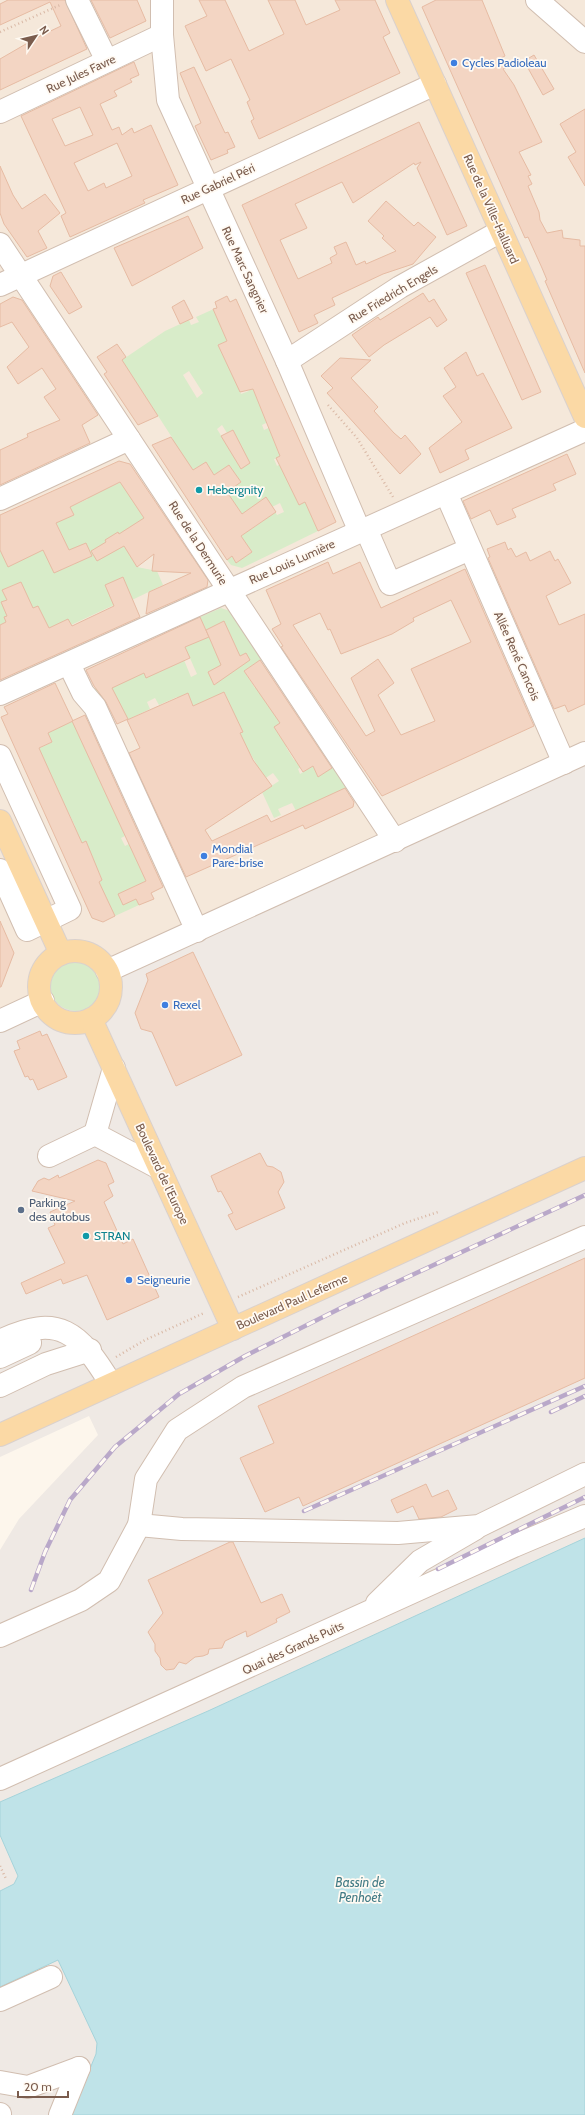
<svg xmlns="http://www.w3.org/2000/svg" width="585" height="2115" viewBox="0 0 585 2115" font-family="Cabin,sans-serif">
<style>
.residential{fill:#f5e8da}
.industrial{fill:#efe9e4}
.green{fill:#d8ecc9;fill-rule:evenodd}
.water{fill:#bfe3e8;stroke:#a5d3da}
.building{fill:#f3d5c3;stroke:#e6bba3;fill-rule:evenodd}
.lines{fill:none;stroke-linecap:round;stroke-linejoin:round}
.minor-casing{stroke:#d1beb0;stroke-width:24}
.major-casing{stroke:#dad1cd;stroke-width:24}
.path{stroke:#d9b8a5;stroke-width:2.5;stroke-dasharray:1 3;stroke-linecap:butt}
.minor{stroke:#fff;stroke-width:22}
.major{stroke:#fbd9a5;stroke-width:22}
.rail-casing{stroke:#b9a8c9;stroke-width:4.5}
.rail{stroke:#fffaf3;stroke-width:3;stroke-dasharray:9;stroke-linecap:butt}
.shop-dot{fill:#3f7fe0;stroke:#fffaf3;stroke-width:1.5}
.culture-dot{fill:#0f9aa8;stroke:#fffaf3;stroke-width:1.5}
.service-dot{fill:#5c6f8a;stroke:#fffaf3;stroke-width:1.5}
.labels{text-anchor:middle;stroke-width:3.5;stroke-linejoin:round;paint-order:stroke}
.shop-label{font-size:12px;fill:#366cbe;stroke:#fffaf3;text-anchor:start}
.street-label{font-size:12px;fill:#7a5c4d;stroke:#fffaf3}
.culture-label{font-size:12px;fill:#0d838f;stroke:#fffaf3;text-anchor:start}
.service-label{font-size:12px;fill:#4e5e75;stroke:#fffaf3;text-anchor:start}
.water-label{font-size:13px;font-style:italic;fill:#437c86;stroke:#fffaf3}
</style>
<rect width="100%" height="100%" fill="#fdf6ec"/>
<polygon class="residential" points="0,0 585,0 585,741 0,1025"/>
<polygon class="industrial" points="585,741 585,2115 0,2115 0,1550 19,1519 98,1435 89,1416 0,1457 0,1025"/>
<g class="green">
<path d="M216 308 224 326V333L227 341 218 345 222 352 228 350 236 367 242 364 246 373 235 378 241 394 249 391 246 384 250 382 260 405 263 404 270 421 262 425 264 430 273 426 279 439 274 442 281 457 274 459 277 466 283 462 290 478 287 480 295 496 303 493 311 509 309 510 318 531 242 568 231 565 227 560 232 556 236 563 252 552 241 536 266 519 265 516 250 526 227 492 241 482 229 465 214 475 206 462 193 470 171 440 173 439 122 360 165 331 189 320 191 325 199 322 196 317ZM189 371 203 393 197 398 183 375ZM222 425 227 433 233 430 239 442 228 447 217 429ZM266 497 272 507 280 503 284 512 277 515 274 510 268 514 260 501Z"/>
<path d="M84 477 92 495 121 482 147 523 129 554 137 567 157 571 163 585 132 600 114 605 28 645 2 624 0 625V540L32 525 62 569 75 564 54 517 69 507 88 499 78 479ZM11 586 13 592 7 622V616L2 602 8 599 3 590Z"/>
<path d="M221 608 230 611 262 659 244 671 255 688 257 687 292 742 286 747 294 760 301 756 303 757 319 746 323 752 298 769 300 774 313 766 318 777 333 767 347 788 296 811 292 803 278 809 281 815 274 818 262 792 279 781 273 773 258 783 252 769 257 765 250 753 245 755 234 731 241 728 238 721 232 725 224 709 230 705 225 693 183 711 177 697 159 705 155 698 147 702 150 709 127 720 116 696 103 705 90 691 125 673 184 660 191 677 197 674 185 647 208 634 219 660 238 651 224 622 206 630 200 617ZM219 667 224 678 214 685 208 672Z"/>
<polygon points="73,721 125,836 121,838 125,846 129,844 146,881 131,888 139,905 115,916 99,882 102,880 99,872 87,864 94,860 86,842 80,844 73,827 75,826 38,749 52,742 43,722 64,725"/>
<circle cx="76" cy="985" r="26"/>
</g>
<polygon class="water" points="585,1538 585,2115 71,2115 96,2054 97,2043 58,1960 0,1987 0,1891 14,1884 18,1876 0,1835 0,1802 208,1711"/>
<g class="building">
<polygon points="8,0 65,0 87,49 0,90 0,59 38,37 61,26 50,2 0,25 0,4"/>
<polygon points="91,0 137,0 146,21 110,38"/>
<polygon points="199,0 225,0 249,51 284,34 268,0 295,0 306,25 340,10 335,0 375,0 390,33 383,37 400,73 259,139 251,121 254,119 247,102 250,100 231,59 206,71 185,26 207,16"/>
<polygon points="436,0 482,0 505,56 501,58 506,68 503,69 514,85 542,142 519,152 531,175 528,176 532,184 528,186 539,212 540,220 547,233 562,230 563,238 580,240 580,246 585,246 585,373 545,281 547,280 542,268 528,237 525,238 422,7"/>
<polygon points="534,55 554,89 543,95 524,61"/>
<path d="M134 62 139 75 130 79 132 82 114 91 117 96 100 104 112 130 119 127 122 135 132 128 134 133 151 125 178 185 143 200 145 203 70 237 61 216 66 213 21 116ZM80 107 93 135 65 146 52 119ZM117 143 132 176 106 188 104 183 88 191 74 163Z"/>
<polygon points="194,67 225,133 228,132 235,147 227,150 228,153 211,160 195,126 201,123 180,73"/>
<polygon points="585,109 585,186 568,157 576,152 560,124"/>
<polygon points="419,122 467,226 447,235 417,168 421,162 415,165 414,163 353,203 342,182 295,204 307,228 280,240 298,279 332,263 330,258 337,254 334,247 346,242 356,265 365,261 366,264 396,251 382,238 384,236 368,221 386,201 414,226 418,222 436,237 413,264 383,274 332,298 335,305 314,315 318,323 299,332 242,205"/>
<polygon points="0,166 13,195 22,209 45,194 60,213 38,231 47,248 27,257 4,224 0,213"/>
<polygon points="188,216 203,248 132,286 114,248"/>
<polygon points="485,265 541,392 522,400 466,273"/>
<polygon points="61,272 82,307 69,314 50,286 53,276"/>
<polygon points="423,293 429,302 434,299 447,320 437,327 430,317 384,345 369,357 352,335 378,317 380,320"/>
<polygon points="227,296 230,302 236,299 336,522 318,531 305,502 299,505 276,458 280,456 253,389 240,392 218,345 227,341 213,309 217,308 215,302"/>
<polygon points="13,297 22,300 98,415 82,425 90,443 0,485 0,450 28,437 27,434 60,420 44,397 56,389 42,368 18,384 7,367 29,347 12,322 0,327 0,304"/>
<polygon points="184,300 193,318 180,324 172,307"/>
<polygon points="117,344 126,357 122,360 158,416 138,425 104,374 107,372 97,357"/>
<polygon points="466,352 477,376 483,373 512,428 465,450 469,459 440,473 429,448 462,422 443,396 456,387 444,368"/>
<polygon points="340,358 371,360 351,378 378,407 374,411 394,433 401,439 405,435 421,454 400,474 327,393 333,388 321,376"/>
<polygon points="233,430 250,463 241,469 221,436"/>
<polygon points="171,437 193,470 206,462 214,475 229,465 241,482 227,492 242,514 266,497 276,512 241,536 252,552 236,563 232,556 227,560 152,445"/>
<polygon points="567,454 576,474 553,484 556,490 512,509 516,517 497,525 490,510 471,519 463,501"/>
<polygon points="119,461 130,464 208,580 207,587 146,614 149,592 191,573 152,571 154,554 137,567 124,546 97,561 91,551 106,542 105,540 118,532 119,534 144,518 120,482 70,507 74,515 56,523 69,550 86,543 92,556 54,573 43,550 8,567 0,550 0,515"/>
<polygon points="505,542 508,550 511,548 516,557 526,552 530,561 550,551 555,561 558,559 571,583 546,596 559,625 585,614 585,704 568,712 565,705 554,709 488,558 490,557 487,549"/>
<path d="M328 562 333 574 360 562 381 608 465 569 534 726 382 796 281 647 283 646 272 629 281 624 266 590ZM451 600 471 642 411 669 435 721 401 735 378 695 394 683 378 659 351 678 375 731 366 736 293 625 320 613 328 630 330 629 341 654 392 634 414 621 413 618Z"/>
<polygon points="123,577 140,617 0,680 0,625 6,622 4,617 7,616 1,602 7,600 2,590 21,582 33,608 38,606 49,628 68,619 72,626 114,606 105,585"/>
<polygon points="200,617 209,637 185,647 190,658 146,678 144,673 112,688 128,719 117,724 106,702 94,686 86,670"/>
<polygon points="224,621 240,656 246,653 250,660 214,685 208,672 221,665 206,630"/>
<polygon points="260,660 332,768 318,777 313,766 303,772 274,727 280,723 244,671"/>
<polygon points="55,683 73,721 48,733 52,742 39,748 82,843 86,841 102,880 99,882 115,916 103,922 92,918 1,717 8,714 4,707"/>
<polygon points="224,692 243,732 240,733 253,760 272,786 205,830 212,841 267,815 271,822 345,788 354,802 353,807 305,829 303,825 186,877 129,753 140,748 127,720 188,693 193,706"/>
<polygon points="85,715 163,887 151,893 154,899 139,905 136,899 123,905 118,894 146,881 72,721"/>
<polygon points="0,921 14,953 1,987 0,987"/>
<polygon points="193,952 242,1055 176,1086 152,1032 141,1029 135,1013 148,980 146,974"/>
<polygon points="40,1031 42,1036 47,1034 67,1077 38,1090 33,1079 30,1080 28,1076 25,1077 14,1051 20,1049 17,1041"/>
<polygon points="260,1153 267,1166 273,1167 281,1172 284,1182 278,1192 285,1208 236,1230 228,1215 233,1213 221,1191 218,1192 211,1176"/>
<polygon points="98,1160 106,1163 114,1182 108,1185 113,1196 104,1202 123,1244 133,1239 159,1297 107,1320 87,1275 63,1284 61,1279 26,1294 21,1283 65,1263 48,1228 55,1225 50,1212 75,1201 32,1191 38,1181 44,1178 49,1180 58,1175 59,1178"/>
<polygon points="585,1258 585,1378 303,1506 299,1497 265,1512 240,1458 274,1443 258,1406"/>
<polygon points="426,1484 432,1497 448,1490 457,1509 441,1517 419,1519 413,1506 397,1513 391,1500"/>
<polygon points="230,1542 233,1542 261,1603 282,1594 290,1612 276,1619 277,1622 247,1637 246,1631 225,1641 222,1648 209,1649 208,1654 203,1656 195,1657 186,1664 179,1662 174,1669 166,1670 161,1665 160,1658 155,1651 155,1644 148,1632 163,1613 148,1580"/>
</g>
<g class="lines">
<defs>
<g id="minor">
<polyline points="77,0 107,61"/>
<polyline points="162,0 162,35 168,100 287,361 360,532"/>
<polyline points="537,0 585,42"/>
<polyline points="0,112 162,35"/>
<polyline points="0,244 395,841"/>
<polyline points="0,285 435,84"/>
<polyline points="287,361 400,287 501,231"/>
<polyline points="446,493 564,763"/>
<polyline points="0,499 129,439"/>
<polyline points="366,529 390,584 470,549"/>
<polyline points="69,664 83,693 95,707 197,931"/>
<polyline points="0,694 585,430"/>
<polyline points="0,756 70,909 27,930 0,870"/>
<polyline points="107,971 585,753"/>
<polyline points="0,1021 43,1001"/>
<polyline points="114,1068 95,1134 159,1168"/>
<polyline points="49,1156 95,1134"/>
<path d="M0 1341C59 1312 80 1333 111 1384"/>
<polyline points="0,1357 30,1343"/>
<polyline points="0,1386 46,1364 90,1350"/>
<polyline points="139,1525 182,1529 398,1533 479,1526 585,1474"/>
<polyline points="377,1603 420,1561 475,1529"/>
<polyline points="0,1636 81,1600 109,1581 139,1525 146,1479 177,1430 243,1387 585,1237"/>
<polyline points="0,1779 514,1546 585,1516"/>
<polyline points="0,2000 51,1977"/>
<polyline points="0,2082 28,2087 79,2068"/>
<polyline points="0,2114 0,2115"/>
<polyline points="60,2115 79,2068"/>
</g>
<g id="major">
<polyline points="397,0 585,417"/>
<polyline points="0,821 61,954"/>
<circle cx="75" cy="987" r="36"/>
<polyline points="91,1019 233,1329"/>
<polyline points="0,1435 585,1168"/>
</g>
</defs>
<use href="#minor" class="minor-casing"/>
<use href="#major" class="major-casing"/>
<g class="path">
<polyline points="0,32 60,5"/>
<polyline points="328,405 357,438 393,497"/>
<polyline points="238,1297 405,1223 438,1212"/>
<polyline points="116,1357 145,1340 204,1313"/>
<polyline points="0,1866 6,1879"/>
</g>
<use href="#minor" class="minor"/>
<use href="#major" class="major"/>
<defs>
<g id="rail">
<polyline points="551,1412 585,1396"/>
<polyline points="304,1511 585,1386"/>
<polyline points="438,1569 585,1497"/>
<polyline points="31,1590 45,1552 70,1500 115,1447 179,1394 245,1356 345,1306 585,1195"/>
</g>
</defs>
<use href="#rail" class="rail-casing"/>
<use href="#rail" class="rail"/>
</g>
<g class="shop-dot">
<circle cx="454" cy="63" r="4"/>
<circle cx="204" cy="856" r="4"/>
<circle cx="165" cy="1005" r="4"/>
<circle cx="129" cy="1280" r="4"/>
</g>
<g class="culture-dot">
<circle cx="199" cy="490" r="4"/>
<circle cx="86" cy="1236" r="4"/>
</g>
<circle class="service-dot" cx="21" cy="1210" r="4"/>
<g class="labels">
<g class="shop-label">
<text x="462" y="67">Cycles Padioleau</text>
<text x="212" y="853">Mondial<tspan x="212" dy="14">Pare-brise</tspan></text>
<text x="173" y="1009">Rexel</text>
<text x="137" y="1284">Seigneurie</text>
</g>
<g class="street-label">
<text transform="translate(81 74) rotate(-25)" y="4">Rue Jules Favre</text>
<text transform="translate(218 184) rotate(-25)" y="4">Rue Gabriel Péri</text>
<text transform="translate(491 209) rotate(66)" y="4">Rue de la Ville-Halluard</text>
<text transform="translate(245 270) rotate(65)" y="4">Rue Marc Sangnier</text>
<text transform="translate(393 294) rotate(-31)" y="4">Rue Friedrich Engels</text>
<text transform="translate(198 543) rotate(57)" y="4">Rue de la Dermurie</text>
<text transform="translate(292 562) rotate(-24)" y="4">Rue Louis Lumière</text>
<text transform="translate(517 656) rotate(66)" y="4">Allée René Cancois</text>
<text transform="translate(162 1174) rotate(65)" y="4">Boulevard de l'Europe</text>
<text transform="translate(292 1302) rotate(-24)" y="4">Boulevard Paul Leferme</text>
<text transform="translate(293 1648) rotate(-25)" y="4">Quai des Grands Puits</text>
</g>
<g class="culture-label">
<text x="207" y="494">Hebergnity</text>
<text x="94" y="1240">STRAN</text>
</g>
<g class="service-label">
<text x="29" y="1207">Parking<tspan x="29" dy="14">des autobus</tspan></text>
</g>
<g class="water-label">
<text x="360" y="1887">Bassin de<tspan x="360" dy="15">Penhoët</tspan></text>
</g>
</g>
<g transform="translate(36 36) rotate(55)" stroke="#fffaf3" stroke-width="3" paint-order="stroke">
<path d="M0-3L7 15L0 10L-7 15Z" fill="#7a5c4d"/>
<text y="-6" font-size="11" font-weight="bold" text-anchor="middle" fill="#7a5c4d">N</text>
</g>
<path d="M18 2091v6h50v-6" fill="none" stroke="#7a5c4d" stroke-width="2"/>
<text x="24" y="2091" font-size="12" fill="#7a5c4d" stroke="#fffaf3" stroke-width="3" paint-order="stroke">20 m</text>
</svg>
